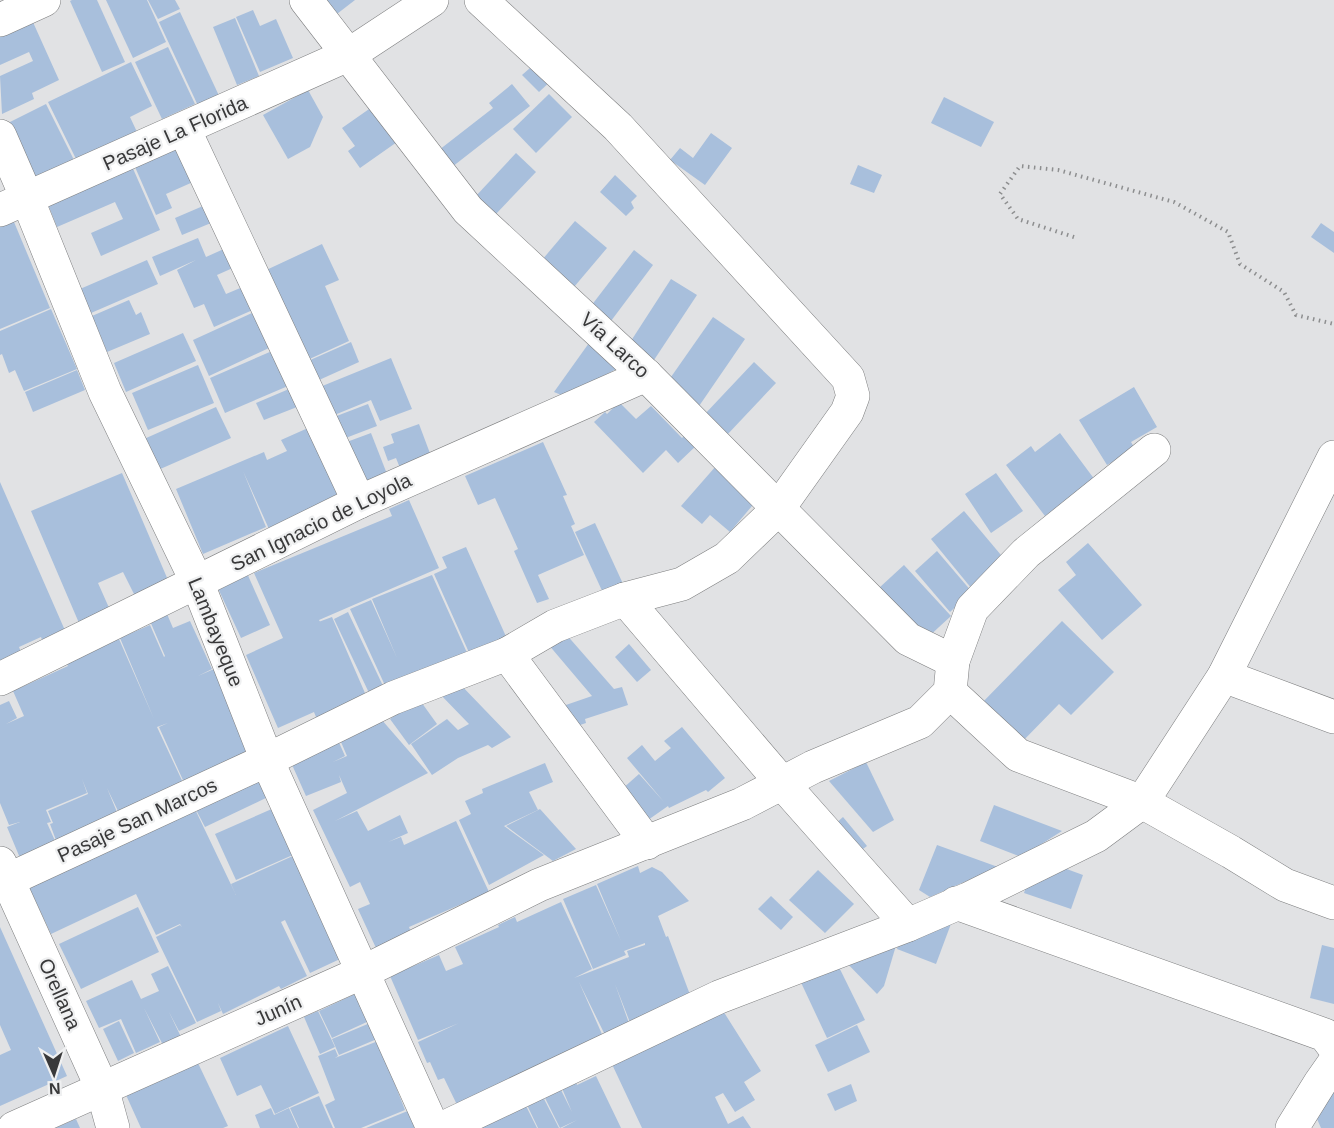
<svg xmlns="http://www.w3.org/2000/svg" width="1334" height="1128" viewBox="0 0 1334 1128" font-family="Arial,sans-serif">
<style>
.building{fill:#a8bfdc}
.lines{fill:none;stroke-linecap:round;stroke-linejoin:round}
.minor-casing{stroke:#7d7e7f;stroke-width:34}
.path{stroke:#8d8e8f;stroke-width:4;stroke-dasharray:1.5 4.5;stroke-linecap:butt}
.minor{stroke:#fff;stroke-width:33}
.labels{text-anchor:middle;stroke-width:4.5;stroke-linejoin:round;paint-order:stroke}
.street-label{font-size:20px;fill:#39393a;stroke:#eff0f1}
</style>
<rect width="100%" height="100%" fill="#e1e2e4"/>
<g class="building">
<polygon points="72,0 97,0 125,62 102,72 70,1"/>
<polygon points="106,0 147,0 166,42 133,58"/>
<polygon points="148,0 175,0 180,9 158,19"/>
<polygon points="319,0 355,0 333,17"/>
<polygon points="253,10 260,26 276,19 293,58 260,72 236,17"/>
<polygon points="180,12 221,100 200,110 159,22"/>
<polygon points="235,18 259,76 237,85 213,27"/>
<polygon points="32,20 59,80 32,93 34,99 2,114 0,76 33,61 29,52 0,65 0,35"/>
<polygon points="168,47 195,104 162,119 135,62"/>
<polygon points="538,61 554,78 539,92 522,75"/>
<polygon points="131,62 152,106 130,117 137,132 77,161 48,102"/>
<polygon points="512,84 530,106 452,167 439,150 493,108 489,103"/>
<polygon points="308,90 323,117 310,147 288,159 263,115"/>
<polygon points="549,94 572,117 536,153 513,129"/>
<polygon points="944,97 994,122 981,147 931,123"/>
<polygon points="46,104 74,160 34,179 6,124"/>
<polygon points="372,107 397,142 360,168 348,151 355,146 342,128"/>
<polygon points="711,133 732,148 705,185 670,160 680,148 693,158"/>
<polygon points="177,148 193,182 166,194 172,208 156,215 135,167"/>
<polygon points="516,153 536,172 495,215 475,197"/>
<polygon points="131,164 160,230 101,256 91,233 123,219 115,202 57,227 47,202"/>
<polygon points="858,165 882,175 874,193 850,184"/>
<polygon points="615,175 637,196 631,202 634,208 626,216 600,192"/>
<polygon points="203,206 211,223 182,235 175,218"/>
<polygon points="575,221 607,248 574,287 542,260"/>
<polygon points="14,222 50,308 0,329 0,227"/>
<polygon points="1321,223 1334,232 1334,253 1311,237"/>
<polygon points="198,238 206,257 226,248 235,267 217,275 226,294 245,286 255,309 214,327 204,304 194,308 177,270 196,260 160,276 152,257"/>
<polygon points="322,244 339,280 325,286 349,341 303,362 262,272"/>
<polygon points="634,250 653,265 611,321 591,306"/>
<polygon points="147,260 158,284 91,313 80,289"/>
<polygon points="671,279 697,295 654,360 629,344"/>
<polygon points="129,300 136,315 141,312 150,334 107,352 92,316"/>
<polygon points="51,309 77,369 24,391 15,370 9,373 2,354 0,355 0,331"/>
<polygon points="252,313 269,348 209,376 193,340"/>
<polygon points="713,317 745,339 697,409 664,387"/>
<polygon points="183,333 196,361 126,392 114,363"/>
<polygon points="351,342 359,362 308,385 299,365"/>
<polygon points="589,343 616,369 566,397 554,392"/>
<polygon points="272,351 288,386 225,413 210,378"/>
<polygon points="391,358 412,409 380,421 371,400 327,418 315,389"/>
<polygon points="754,362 776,383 726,436 704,415"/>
<polygon points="198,365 214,403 148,430 132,393"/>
<polygon points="77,370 85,390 33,412 25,392"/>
<polygon points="1134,387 1157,427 1131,442 1135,449 1107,465 1079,420"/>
<polygon points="289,389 297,407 264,420 256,403"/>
<polygon points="619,402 636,419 651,406 682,438 687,433 698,444 678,463 666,450 643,473 594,422 605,412 607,414"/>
<polygon points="368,404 377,426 343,439 334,417"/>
<polygon points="216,407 231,438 158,470 144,439"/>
<polygon points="419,424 431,456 400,468 396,458 388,461 383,447 394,443 391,434"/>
<polygon points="308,428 339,499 269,529 243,471 266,527 203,554 176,489 264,452 267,460 287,451 281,440"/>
<polygon points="371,433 387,474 360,484 344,443"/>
<polygon points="1060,433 1095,480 1045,516 1006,465 1031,446 1035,452"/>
<polygon points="543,442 567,495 563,496 575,524 571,526 584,555 538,575 549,599 537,603 514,551 518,549 495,498 478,505 465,476"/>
<polygon points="716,466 757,500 730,532 710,515 702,524 681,506"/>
<polygon points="122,473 171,587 138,602 123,572 98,583 110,610 79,623 31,511"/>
<polygon points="996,473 1023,511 991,533 965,494"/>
<polygon points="0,482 67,635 44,645 41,637 19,647 21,652 0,661"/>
<polygon points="409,500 439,568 319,620 320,622 313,624 332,617 368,700 318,722 314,712 278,728 246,655 283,638 254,573 392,516 389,509"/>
<polygon points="964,511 1006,561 972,589 931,539"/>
<polygon points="595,523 624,586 604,595 575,532"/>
<polygon points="1088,543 1142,605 1102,640 1058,590 1076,575 1066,562"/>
<polygon points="466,547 508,641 471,657 434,574 447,568 442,557"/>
<polygon points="937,551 972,592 950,612 915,571"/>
<polygon points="904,565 951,616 926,639 879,588"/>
<polygon points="246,571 270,625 241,638 216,584"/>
<polygon points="432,575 468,655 388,692 350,609 371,600 397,658 372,599"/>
<polygon points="348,612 384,688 370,695 334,619"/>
<polygon points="167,614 173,628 190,621 212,669 198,676 214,669 228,697 225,698 250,756 187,789 159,727 168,723 157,727 186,789 119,813 107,788 119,817 57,843 50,824 53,823 48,811 88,794 82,779 87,793 46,810 51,822 47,823 56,843 20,858 7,827 20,822 9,825 0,803 0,705 9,701 17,718 6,724 24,716 13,691 68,666 66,662 119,639 154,719 120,638 150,625 164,657 165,656 150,621"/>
<polygon points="1062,621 1114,672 1071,715 1059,704 1019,745 979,706"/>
<polygon points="565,633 614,689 622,687 628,705 585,719 586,723 571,728 563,706 592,696 548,644"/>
<polygon points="629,644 651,670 637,682 615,657"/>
<polygon points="458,682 511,737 492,748 488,745 458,758 432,775 411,744 447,719 458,730 469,724 437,691"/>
<polygon points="419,699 437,724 409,745 390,719"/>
<polygon points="381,719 428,773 335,821 357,811 368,831 400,815 408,833 388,842 401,837 404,845 456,821 489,892 409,927 411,932 376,948 358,909 370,904 360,882 350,887 313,810 347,793 339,775 341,782 306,796 289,758 337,738 345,756 333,762 347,756 338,735"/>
<polygon points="682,727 725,778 708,792 706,790 669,808 668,806 648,820 621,790 639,774 664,802 627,758 642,745 655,761 671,748 664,741"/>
<polygon points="866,762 894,820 873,832 829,781"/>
<polygon points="545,763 553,782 529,792 538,810 504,826 544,855 489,885 459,820 471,814 465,801 483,793 482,789"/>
<polygon points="258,772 270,796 205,827 193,804"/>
<polygon points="193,805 236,895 231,884 295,855 340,959 310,973 285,920 281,922 307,976 281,989 279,986 223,1014 218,1003 221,1011 197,1022 156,937 180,925 182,927 180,924 156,935 136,894 51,934 27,883"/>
<polygon points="994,805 1062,831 1021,857 980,841"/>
<polygon points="274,808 295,854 236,880 215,834"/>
<polygon points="540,809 576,849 553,861 506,826"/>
<polygon points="843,817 867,846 856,854 833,826"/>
<polygon points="937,845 998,867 930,897 919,890"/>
<polygon points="1053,864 1083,875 1071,909 1024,893 1029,878"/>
<polygon points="638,866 640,873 652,867 662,872 689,901 658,916 666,937 668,936 692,1000 631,1025 615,984 630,1026 606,1037 579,982 605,1041 460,1111 444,1078 438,1080 430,1062 427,1063 418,1042 459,1023 418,1040 390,976 439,955 446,971 463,964 455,947 499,927 498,925 515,917 517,922 561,902 592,969 574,978 629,957 627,951 645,945 645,943 624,951 626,955 593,969 563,899 596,885 621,941 597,884"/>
<polygon points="818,870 854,904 825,933 789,900"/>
<polygon points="771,896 793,917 781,930 758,909"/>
<polygon points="138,907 159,952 81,989 59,944"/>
<polygon points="955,913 936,964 897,949 902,931"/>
<polygon points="0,927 67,1076 0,1106 0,1055 11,1050 0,1025"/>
<polygon points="900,932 884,986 877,994 840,956"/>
<polygon points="1322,945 1334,948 1334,1004 1310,998"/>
<polygon points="834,957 865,1020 827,1038 797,974"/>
<polygon points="168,966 196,1023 179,1031 169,1012 181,1037 163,1045 144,1008 160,1042 136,1053 121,1019 99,1028 86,1001 132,980 141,999 159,991 151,974"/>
<polygon points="357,993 369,1021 332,1038 319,1011"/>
<polygon points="720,1006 761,1071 744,1082 755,1100 735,1112 723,1093 715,1097 728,1124 743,1116 751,1128 642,1128 610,1060"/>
<polygon points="318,1011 335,1047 320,1054 304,1017"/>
<polygon points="119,1021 134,1053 118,1061 103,1029"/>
<polygon points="370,1023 377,1039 339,1055 332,1039"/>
<polygon points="857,1025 870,1052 828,1072 815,1045"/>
<polygon points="288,1026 319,1093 275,1114 261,1085 237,1096 220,1058"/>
<polygon points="378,1041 405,1110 361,1128 335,1128 325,1105 335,1100 318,1056 335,1049 338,1056 335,1058"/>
<polygon points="197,1061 228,1126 223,1128 141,1128 126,1095"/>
<polygon points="1334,1075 1334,1128 1321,1128 1310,1103"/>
<polygon points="596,1076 621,1128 562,1128 577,1120 560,1128 544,1096 560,1088 572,1112 561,1086 575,1080 577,1085"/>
<polygon points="851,1084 857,1101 835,1111 827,1094"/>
<polygon points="319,1096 333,1128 299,1128 290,1108"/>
<polygon points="543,1097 559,1128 538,1128 527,1105"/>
<polygon points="525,1104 537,1128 474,1128"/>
<polygon points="271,1108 274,1115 289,1108 298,1128 260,1128 255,1115"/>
<polygon points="410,1110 417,1128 366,1128"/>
<polygon points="76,1119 80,1128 55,1128"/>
</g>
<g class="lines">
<defs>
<g id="minor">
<polyline points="306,0 468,210 646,375 908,639 953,661"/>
<polyline points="0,20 44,0"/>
<polyline points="184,129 359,502"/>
<polyline points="0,136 27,198 105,392 197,582 267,760 433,1128"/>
<polyline points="0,210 350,54 432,0"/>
<polyline points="625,599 782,783 908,925"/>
<polyline points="507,654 647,843"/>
<polyline points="1224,676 1334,717"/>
<polyline points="0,679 359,502 646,375"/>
<polyline points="950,692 1018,755 1142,802 1231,852 1285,885 1334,903"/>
<polyline points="0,863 102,1088 113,1128"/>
<polyline points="8,880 267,760 393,698 507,654 555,626 625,599 682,584 727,558 778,509 847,412 853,396 848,378 618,127 481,0"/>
<polyline points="956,903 1325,1035 1334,1047"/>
<polyline points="14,1128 363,972 539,885 742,804 813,767 920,722 950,692 953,661 972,609 1026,553 1154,450"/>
<polyline points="443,1128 719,997 908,925 968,899 1096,836 1142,802 1224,676 1334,457"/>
<polyline points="1292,1128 1320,1083 1334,1063"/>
</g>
</defs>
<use href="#minor" class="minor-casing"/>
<polyline class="path" points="1074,237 1018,219 1000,194 1020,166 1058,170 1174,202 1228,232 1240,264 1284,292 1296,315 1334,324"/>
<use href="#minor" class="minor"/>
</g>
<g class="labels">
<g class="street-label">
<text transform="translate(175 133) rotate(-24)" y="7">Pasaje La Florida</text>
<text transform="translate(615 345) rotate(43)" y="7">Vía Larco</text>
<text transform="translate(321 522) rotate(-26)" y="7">San Ignacio de Loyola</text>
<text transform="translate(216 632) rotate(68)" y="7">Lambayeque</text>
<text transform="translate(137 820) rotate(-25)" y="7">Pasaje San Marcos</text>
<text transform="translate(60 994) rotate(66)" y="7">Orellana</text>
<text transform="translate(278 1010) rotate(-24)" y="7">Junín</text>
</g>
</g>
<g transform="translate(54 1074) rotate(177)" stroke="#eff0f1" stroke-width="4.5" paint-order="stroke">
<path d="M0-4.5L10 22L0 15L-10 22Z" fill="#39393a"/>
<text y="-9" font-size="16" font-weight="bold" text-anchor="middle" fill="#39393a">N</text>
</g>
</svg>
